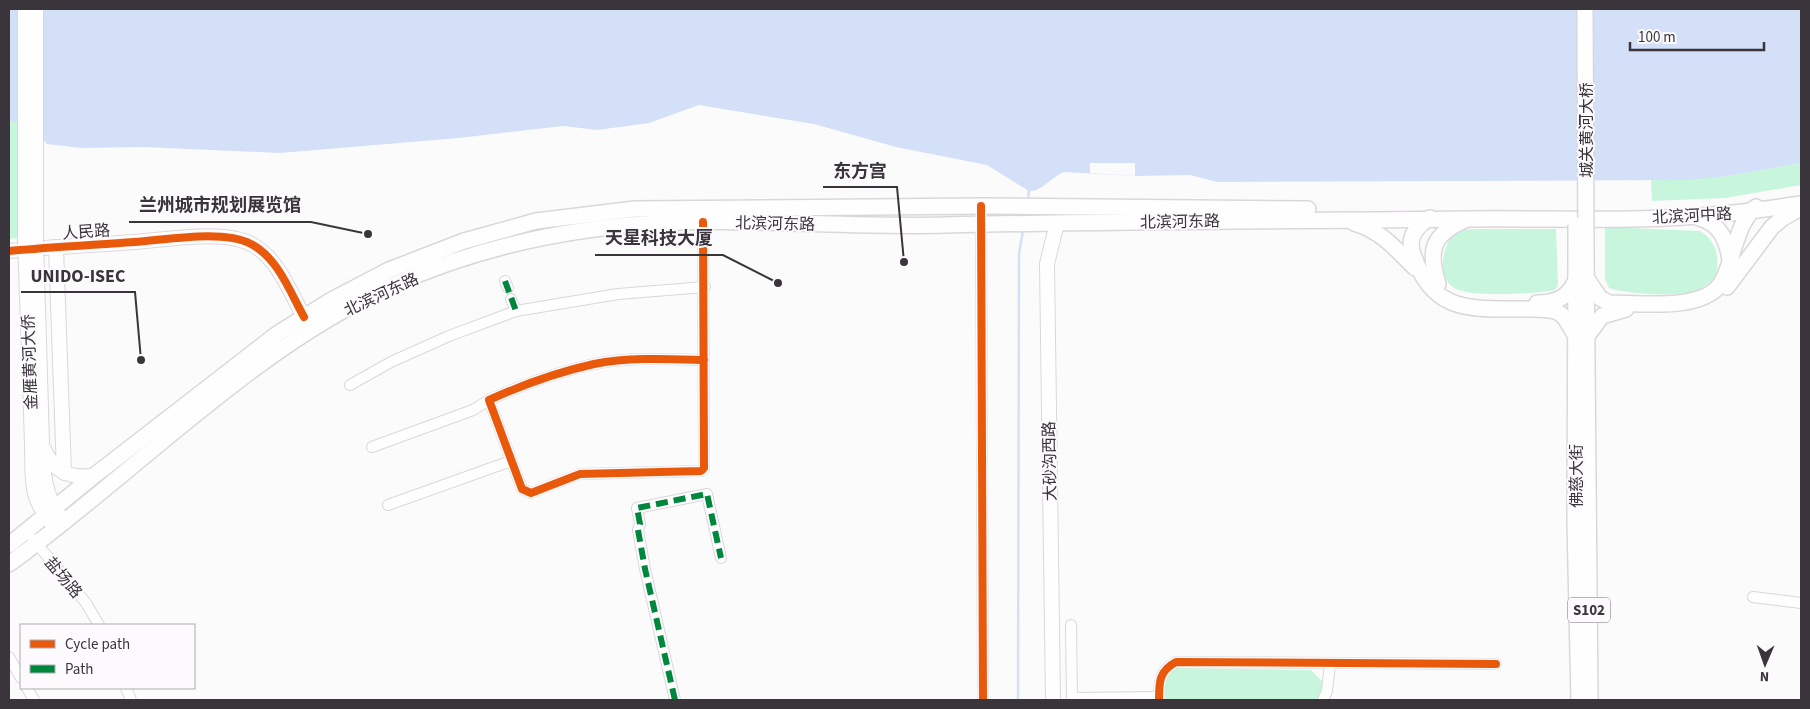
<svg xmlns="http://www.w3.org/2000/svg" width="1810" height="709" viewBox="0 0 1810 709" font-family="'Source Sans 3','Noto Sans SC',sans-serif">
<style>
.green{fill:#c7f6dc}
.water{fill:#d3e0f8}
.pier{fill:#fcfbfc}
.lines{fill:none;stroke-linecap:round;stroke-linejoin:round}
.stream{stroke:#d3e0f8;stroke-width:2.5}
.street-casing{stroke:#dad7db;stroke-width:12}
.secondary-casing{stroke:#dad7db;stroke-width:16}
.primary-casing{stroke:#dad7db;stroke-width:18}
.street{stroke:#fffeff;stroke-width:10}
.secondary{stroke:#fffeff;stroke-width:14}
.primary{stroke:#fffeff;stroke-width:15}
.secondary-bridge-casing{stroke:#dad7db;stroke-width:16;stroke-linecap:butt}
.primary-bridge-casing{stroke:#dad7db;stroke-width:18;stroke-linecap:butt}
.secondary-bridge{stroke:#fffeff;stroke-width:14}
.primary-bridge{stroke:#fffeff;stroke-width:15}
.quiet{stroke:#00873e;stroke-width:6;stroke-dasharray:12 6;stroke-linecap:butt}
.cycleway-casing{stroke:#fcfafd;stroke-width:11}
.cycleway{stroke:#e8590c;stroke-width:8}
.labels{text-anchor:middle;stroke-width:4;stroke-linejoin:round;paint-order:stroke}
.shield{fill:#fcfafd;stroke:#747075;stroke-width:1}
.shield-label{font-size:15px;font-weight:bold;fill:#39353b}
.street-label{font-size:16px;fill:#39353b;stroke:#fcfafd}
.leader{fill:none;stroke:#39353b;stroke-width:2}
.callout-dot{fill:#39353b;stroke:#fcfafd;stroke-width:2}
.callout-label{font-size:18px;text-anchor:middle;font-weight:bold;fill:#39353b;stroke:#fcfafd;stroke-width:4;stroke-linejoin:round;paint-order:stroke}
</style>
<rect width="100%" height="100%" fill="#fcfbfc"/>
<g class="green">
<polygon points="9,122 29,122 27,237 9,239"/>
<polygon points="1801,163 1801,185 1725,198 1652,201 1651,180 1721,177"/>
<path d="M1605 227 1700 231C1718 242 1720 259 1715 278 1707 285 1698 291 1687 293 1668 296 1626 294 1609 288L1605 280Z"/>
<path d="M1476 229H1556L1558 285 1555 290C1536 294 1473 297 1456 289 1436 279 1441 243 1457 232 1462 229 1470 229 1476 229Z"/>
<path d="M1177 668 1311 670 1324 683 1317 700H1165C1164 684 1162 676 1177 668Z"/>
</g>
<path class="water" d="M9 9H1801V163L1721 177 1685 180 1217 182 1190 175 1135 176 1064 172C1051 177 1042 192 1029 191L987 165 896 147 814 124 699 105 649 123 597 130 563 126 459 138 280 153 143 147 82 148 47 144 29 122H9Z"/>
<polygon class="pier" points="1090,163 1135,163 1135,176 1090,173"/>
<g class="lines">
<g class="stream">
<polyline points="1028,202 1029,190"/>
<polyline points="1018,700 1019,254 1023,230"/>
</g>
<defs>
<g id="street">
<polyline points="981,206 983,700"/>
<path d="M703 222 704 468 701 471 580 474 531 493 522 489 489 400C522 385 558 372 594 364 630 357 668 359 704 360"/>
<polyline points="505,281 508,288"/>
<polyline points="511,299 516,311"/>
<polyline points="350,385 391,362 449,336 516,311 618,294 705,287"/>
<polyline points="372,447 473,410 489,400"/>
<polyline points="388,505 511,461"/>
<polyline points="33,539 86,603 99,625"/>
<polyline points="1753,597 1801,603"/>
<polyline points="1071,625 1072,698 1159,697"/>
<polyline points="9,657 21,678"/>
<polyline points="27,688 34,700"/>
<polyline points="126,688 131,700"/>
<polyline points="675,700 645,569 638,530 640,524 637,508 707,494 721,558"/>
<path d="M1159 700C1159 682 1159 671 1176 662L1496 664"/>
<polyline points="1323,700 1327,691 1330,664"/>
</g>
<g id="secondary">
<polyline points="56,247 64,473"/>
<path d="M9 251C51 247 92 245 134 242 166 240 223 229 251 244 278 258 290 292 304 317"/>
<path d="M32 443C33 479 28 501 57 528"/>
<path d="M42 443C43 473 44 497 64 522"/>
<path d="M44 449C53 471 71 480 95 475"/>
<polyline points="1053,700 1047,264 1057,223"/>
</g>
<g id="primary">
<path d="M1430 218C1418 225 1408 235 1412 251 1431 312 1467 309 1521 309 1532 309 1544 308 1555 311 1566 315 1568 324 1574 333"/>
<path d="M1699 218C1719 223 1727 239 1730 260"/>
<path d="M1354 223C1380 230 1396 249 1415 268"/>
<polyline points="1576,252 1575,522 1579,700"/>
<polyline points="1586,252 1590,700"/>
<path d="M1587 279 1600 298 1609 303C1640 303 1698 311 1719 286 1727 276 1730 262 1733 250 1739 234 1742 219 1756 207"/>
<path d="M1438 284C1428 251 1431 235 1465 220"/>
<polyline points="1727,287 1772,227 1783,218 1801,208"/>
<path d="M1537 303C1556 303 1568 298 1576 280"/>
<polyline points="1587,336 1602,316 1626,309"/>
<polyline points="9,545 95,475 277,334 328,302 389,270 464,241 536,221 635,209 981,206 1308,209"/>
<path d="M9 564C134 474 251 349 393 285 478 247 567 228 660 223 755 218 851 228 946 225 1120 221 1294 221 1469 219 1544 218 1623 222 1697 216 1732 214 1767 209 1801 204"/>
</g>
</defs>
<use href="#street" class="street-casing"/>
<use href="#secondary" class="secondary-casing"/>
<use href="#primary" class="primary-casing"/>
<use href="#street" class="street"/>
<use href="#secondary" class="secondary"/>
<use href="#primary" class="primary"/>
<defs>
<g id="secondary-bridge">
<polyline points="25,9 25,240 32,443"/>
<polyline points="36,9 36,240 42,443"/>
</g>
<g id="primary-bridge">
<polyline points="1585,9 1586,252"/>
<polyline points="1576,252 1576,225"/>
</g>
</defs>
<use href="#secondary-bridge" class="secondary-bridge-casing"/>
<use href="#primary-bridge" class="primary-bridge-casing"/>
<use href="#secondary-bridge" class="secondary-bridge"/>
<use href="#primary-bridge" class="primary-bridge"/>
<g class="quiet">
<polyline points="505,281 516,311"/>
<polyline points="675,700 645,569 638,530 640,524 637,508 707,494 721,558"/>
</g>
<defs>
<g id="cycleway">
<polyline points="981,206 983,700"/>
<path d="M703 222 704 468 701 471 580 474 531 493 522 489 489 400C522 385 558 372 594 364 630 357 668 359 704 360"/>
<path d="M9 251C51 247 92 245 134 242 166 240 223 229 251 244 278 258 290 292 304 317"/>
<path d="M1159 700C1159 682 1159 671 1176 662L1496 664"/>
</g>
</defs>
<use href="#cycleway" class="cycleway-casing"/>
<use href="#cycleway" class="cycleway"/>
</g>
<g class="labels">
<rect class="shield" x="1568" y="597.5" width="42" height="25" rx="4"/>
<g class="shield-label">
<text x="1589" y="615">S102</text>
</g>
<g class="street-label">
<text transform="translate(1586 130) rotate(-90)" y="6">城关黄河大桥</text>
<text transform="translate(1692 215) rotate(-3)" y="6">北滨河中路</text>
<text transform="translate(1180 221) rotate(-1)" y="6">北滨河东路</text>
<text transform="translate(775 223) rotate(1)" y="6">北滨河东路</text>
<text transform="translate(86 231) rotate(-4)" y="6">人民路</text>
<text transform="translate(381 294) rotate(-25)" y="6">北滨河东路</text>
<text transform="translate(29 362) rotate(-92)" y="6">金雁黄河大侨</text>
<text transform="translate(1049 461) rotate(-91)" y="6">大砂沟西路</text>
<text transform="translate(1576 476) rotate(-90)" y="6">佛慈大街</text>
<text transform="translate(64 577) rotate(50)" y="6">盐场路</text>
</g>
</g>
<path class="leader" d="M904 262L897 187H823M368 234L311 222H129M778 283L723 255H595M141 360L135 292H21"/>
<g class="callout-dot">
<circle cx="904" cy="262" r="5"/>
<circle cx="368" cy="234" r="5"/>
<circle cx="778" cy="283" r="5"/>
<circle cx="141" cy="360" r="5"/>
</g>
<g class="callout-label">
<text x="860" y="177">东方宫</text>
<text x="220" y="211">兰州城市规划展览馆</text>
<text x="659" y="244">天星科技大厦</text>
<text x="78" y="282">UNIDO-ISEC</text>
</g>
<rect width="1810" height="709" fill="none" stroke="#39353b" stroke-width="20"/>
<rect x="20" y="624" width="175" height="65" fill="#fcfafd" stroke="#aeabaf"/>
<rect x="30" y="640" width="25" height="8" fill="#e8590c" stroke="#aeabaf"/>
<text x="65" y="649" font-size="15" fill="#39353b">Cycle path</text>
<rect x="30" y="665" width="25" height="8" fill="#00873e" stroke="#aeabaf"/>
<text x="65" y="674" font-size="15" fill="#39353b">Path</text>
<g transform="translate(1765 664) rotate(182)" stroke="#fcfafd" stroke-width="4" paint-order="stroke">
<path d="M0-4L9 19L0 12L-9 19Z" fill="#39353b"/>
<text y="-8" font-size="14" font-weight="bold" text-anchor="middle" fill="#39353b">N</text>
</g>
<path d="M1630 42v8h134v-8" fill="none" stroke="#39353b" stroke-width="2.5"/>
<text x="1638" y="42" font-size="15" fill="#39353b" stroke="#fcfafd" stroke-width="4" paint-order="stroke">100 m</text>
</svg>
